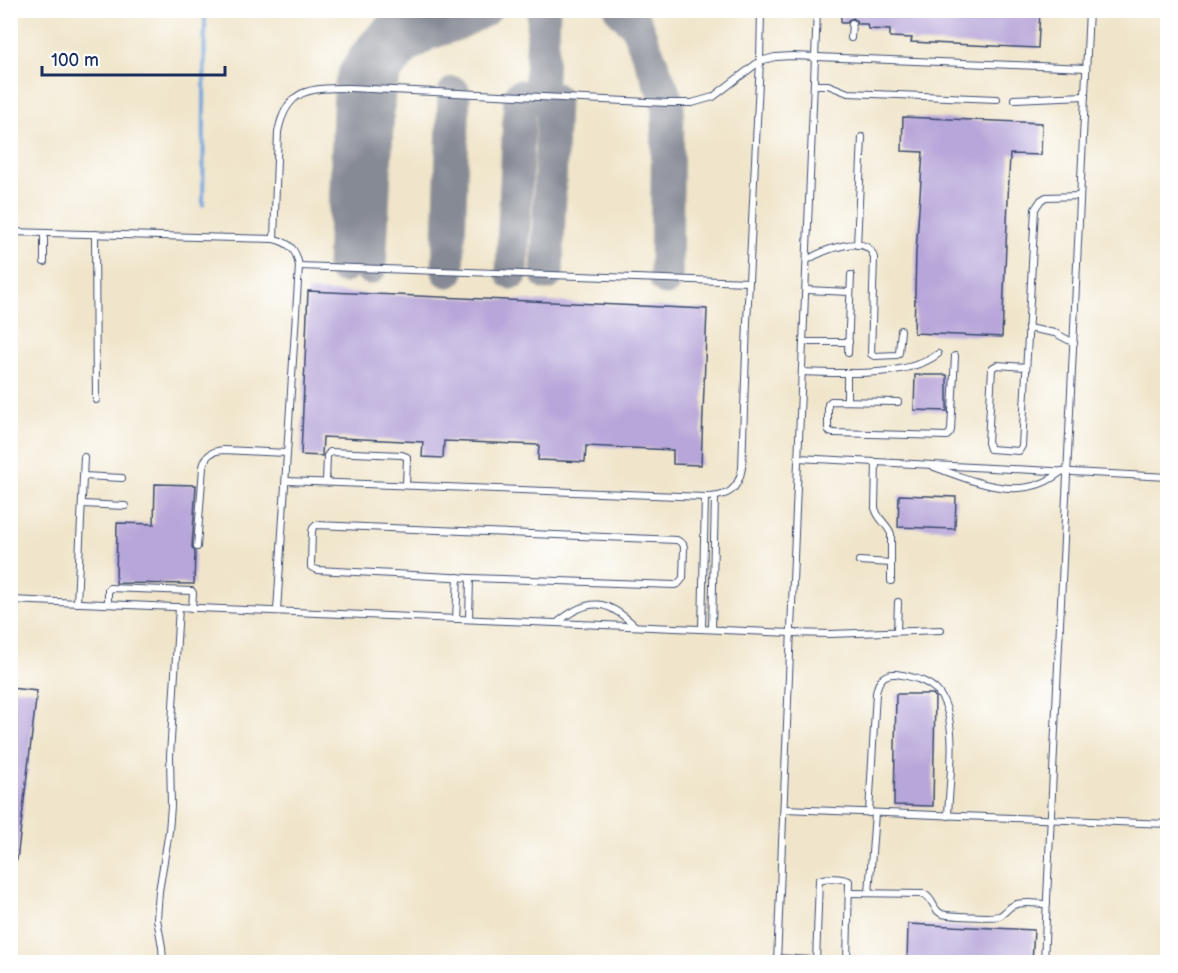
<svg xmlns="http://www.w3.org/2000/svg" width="1178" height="973" viewBox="0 0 1178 973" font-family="'Balsamiq Sans',sans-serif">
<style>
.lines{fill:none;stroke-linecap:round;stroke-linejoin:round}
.stream{stroke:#6ea3db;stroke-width:4}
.taxiway{stroke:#868a94;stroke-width:33}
.building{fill:#b7a6d9}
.lane-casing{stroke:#3b4a6e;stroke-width:8}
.lane{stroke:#fff;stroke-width:6}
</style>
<rect width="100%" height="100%" fill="#fff"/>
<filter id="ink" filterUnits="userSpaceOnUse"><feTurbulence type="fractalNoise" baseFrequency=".0167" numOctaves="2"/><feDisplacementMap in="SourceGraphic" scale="12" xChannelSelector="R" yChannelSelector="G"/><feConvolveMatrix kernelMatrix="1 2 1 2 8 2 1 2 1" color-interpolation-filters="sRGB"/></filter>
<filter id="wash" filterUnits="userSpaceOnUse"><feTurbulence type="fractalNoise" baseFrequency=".008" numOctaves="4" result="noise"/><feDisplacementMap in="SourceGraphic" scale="24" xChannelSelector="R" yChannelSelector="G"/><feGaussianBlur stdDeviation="1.35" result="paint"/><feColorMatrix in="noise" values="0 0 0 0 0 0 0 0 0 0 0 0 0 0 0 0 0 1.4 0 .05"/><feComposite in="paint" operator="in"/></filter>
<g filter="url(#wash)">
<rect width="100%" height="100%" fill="#f0e5ca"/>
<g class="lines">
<polyline class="stream" points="203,205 205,10"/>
<g class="taxiway">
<polyline points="621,10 636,25 668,103 666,279"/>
<polyline points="540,97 544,10"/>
<path d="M343 267 350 88C352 82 353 76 356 71 370 46 397 16 425 10"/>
<polyline points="370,268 379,90 386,71 405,48 427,34 457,24 485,10"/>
<polyline points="448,271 454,93"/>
<polyline points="512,273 520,96"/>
<polyline points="547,274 553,98"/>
</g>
</g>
<g id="blocks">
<g class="building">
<polygon points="841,10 1040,10 1038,48 911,42 912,38 890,37 890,30 868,29 867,24 857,24 856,20 853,18 848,20 847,23 841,23"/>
<polygon points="903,117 1042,123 1041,155 1010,154 1002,337 914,333 916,252 923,152 902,151"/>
<polygon points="308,291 707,309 701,465 673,464 673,450 586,446 585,462 538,460 539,445 444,441 443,458 422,457 423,442 323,437 322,456 301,455"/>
<polygon points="915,375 947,375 947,411 914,410"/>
<polygon points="155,484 196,485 192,547 195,552 194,584 116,583 117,523 154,524"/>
<polygon points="899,495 956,497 955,529 898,527"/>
<polygon points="10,688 37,691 17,860 10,860"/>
<polygon points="896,694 933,694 935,697 933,806 894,805"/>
<polygon points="908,924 1034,930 1032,963 907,963"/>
</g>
</g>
</g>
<g filter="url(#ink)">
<use href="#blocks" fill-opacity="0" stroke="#3b4a6e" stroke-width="1.5"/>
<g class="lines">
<defs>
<g id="lane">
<polyline points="851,38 852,23"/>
<polyline points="815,85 828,85 848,93 997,99"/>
<polyline points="1014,99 1085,96"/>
<path d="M10 232 274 239C290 243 296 249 299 266L277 611"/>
<polyline points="95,234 96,400"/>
<path d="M274 239 278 132C287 87 311 88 350 88L668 103H692L713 97 760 61 775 57 792 56 1086 68"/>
<polyline points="857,245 862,137"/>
<path d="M807 260C822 251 868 231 874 258L871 354 874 356 897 355 899 353 901 330"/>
<polyline points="44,262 44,233"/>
<polyline points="299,266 749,282"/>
<polyline points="806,290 850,292"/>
<polyline points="1028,328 1055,333 1074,343"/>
<polyline points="803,342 849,342"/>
<polyline points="848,353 851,275"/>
<polyline points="1026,367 997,365 992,368 988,443 990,449 1019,451 1022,446 1035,209 1041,200 1046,197 1080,196"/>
<path d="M802 372C842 373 906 378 938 354"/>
<polyline points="847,401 847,373"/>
<polyline points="898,402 831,401 828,404 828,429 830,432 834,433 947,436 950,433 951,430 955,356"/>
<polyline points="798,458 1168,477"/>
<path d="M876 462 875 508C878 520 887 523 891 534V581"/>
<path d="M934 467C976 482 1023 504 1062 471"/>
<polyline points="83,476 122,478"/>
<path d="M286 481 705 497C727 497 738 491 742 468L747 322 760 61 761 10"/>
<polyline points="326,482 327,456 330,452 402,455 407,457 407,459 406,485"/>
<polyline points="82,504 125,506"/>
<polygon points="316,525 677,540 683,544 684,547 683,578 678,584 674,585 470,578 317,570 311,567 311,564 312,531 313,528"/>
<path d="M197 547 203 467C205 456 211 451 223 450L287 453"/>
<polyline points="859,561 891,563"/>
<polyline points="10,600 792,633 830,634 941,630"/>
<polyline points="77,603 84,457"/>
<polyline points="108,604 108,590 109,588 192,591 193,593 192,608"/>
<polyline points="456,619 458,577"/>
<polyline points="469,619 470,578"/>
<path d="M558 622C589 597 607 599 635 626"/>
<polyline points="702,629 705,497"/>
<polyline points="712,629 715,497"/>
<polyline points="897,631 898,602"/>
<polyline points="784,809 1168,824"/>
<path d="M869 813 876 693C878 681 883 673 896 674 910 676 929 681 938 692 960 719 949 782 948 816"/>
<path d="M850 893 924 894C935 900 932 910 942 914 948 916 992 918 999 916 1005 914 1008 907 1014 905 1023 901 1037 904 1047 904"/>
<polyline points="869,893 875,813"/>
<polyline points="778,958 847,962"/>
<polyline points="163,962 162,947 157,919 159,891 169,831 171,806 170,756 179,607"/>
<polyline points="777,962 817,10"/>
<path d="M816 962 819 880C826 877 842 878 849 881L847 962"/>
<polyline points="1044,962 1089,10"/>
</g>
</defs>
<use href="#lane" class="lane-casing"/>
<use href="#lane" class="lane"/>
</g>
</g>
<rect width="1178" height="973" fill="none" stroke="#fff" stroke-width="36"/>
<path d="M42 66v9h183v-9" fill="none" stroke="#1b2f5e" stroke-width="3"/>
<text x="51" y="66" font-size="18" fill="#1b2f5e" stroke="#ffffff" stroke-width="4.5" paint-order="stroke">100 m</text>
</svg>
